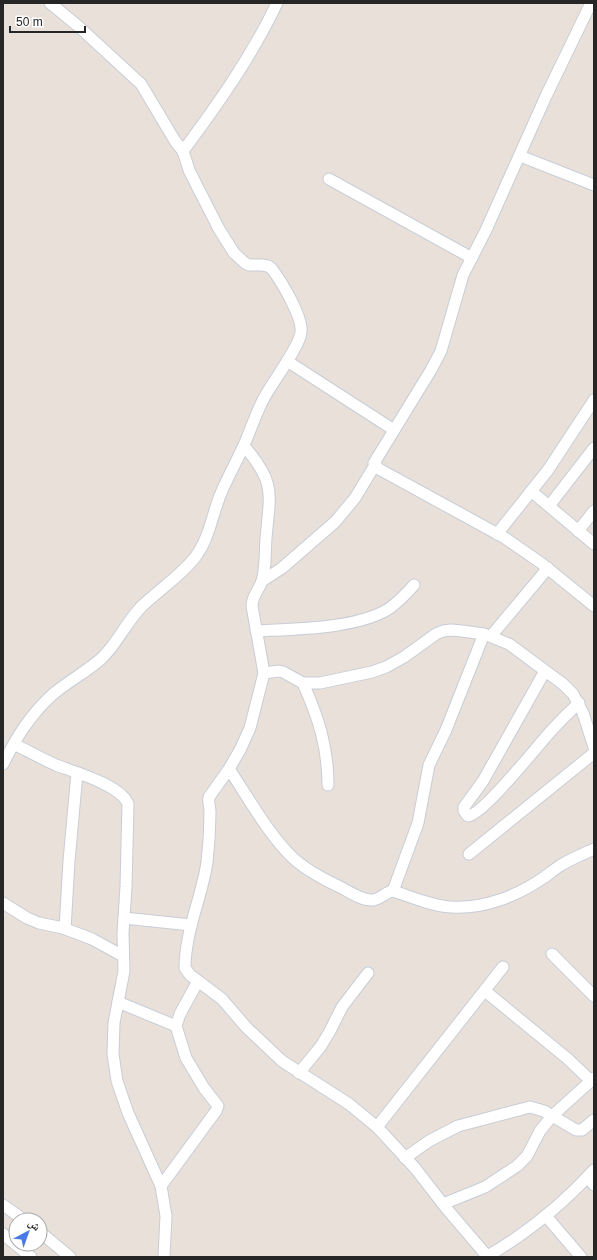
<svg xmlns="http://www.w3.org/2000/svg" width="597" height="1260" viewBox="0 0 597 1260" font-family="Helvetica,'Noto Naskh Arabic',sans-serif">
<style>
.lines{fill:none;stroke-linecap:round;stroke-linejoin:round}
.minor-casing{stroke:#c8cdd7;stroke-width:13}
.minor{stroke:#fff;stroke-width:11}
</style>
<rect width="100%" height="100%" fill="#e8e0d9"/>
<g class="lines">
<defs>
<g id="minor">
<polyline points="591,3 546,96 486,230 463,275 441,351 431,370 374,463 379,469 505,538 541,563 594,606"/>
<path d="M183 151C218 104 252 56 277 3"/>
<polyline points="520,156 594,185"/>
<polyline points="329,179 472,258"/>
<polyline points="287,361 394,430"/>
<path d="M244 446C276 483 270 493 266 538 265 553 266 567 262 581 259 590 252 596 252 606L264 673 250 728 240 750 229 769 209 797C208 802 210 807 210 812 210 828 209 845 207 862 202 897 185 931 185 968L190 975 222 999 246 1027 282 1061 349 1104 377 1127 415 1168 446 1208 487 1256"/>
<polyline points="531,491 594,544"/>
<polyline points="549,506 594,448"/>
<polyline points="578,531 594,511"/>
<polyline points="497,534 548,470 594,400"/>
<polyline points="262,581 282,568 335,522 355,498 375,465"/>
<path d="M256 631C294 629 358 629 390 608 399 601 407 593 414 585"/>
<polyline points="491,636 548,568"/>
<path d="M545 671 483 781 464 807V811L468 816C483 815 538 745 551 731 560 721 569 712 579 703"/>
<polyline points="264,673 279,671 283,672 303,683 320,683 372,672 386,667 404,657 436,634 443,631 451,630 462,631 484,634 509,644 563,684 573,694 583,713 594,747"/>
<path d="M303 683C318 717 328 746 328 785"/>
<path d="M14 744C28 751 42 759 56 765 74 772 121 785 128 804L126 887 123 933 124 971 114 1023 113 1054 117 1081 128 1113 161 1186 166 1216 164 1257"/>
<path d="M3 764C16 738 30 715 52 695 67 682 86 672 101 659 118 643 126 622 142 606 158 591 177 578 192 561 208 543 211 520 219 498 226 480 236 463 244 445 251 429 256 413 264 398 272 383 300 346 301 332 303 317 281 281 272 269L268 266 262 265H249L245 263 234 253 219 229 199 190 189 170 183 151 175 141 141 84 78 26 50 3"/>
<path d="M229 769C248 797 268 834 293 858 307 871 325 880 342 888 351 893 363 901 373 900 381 899 385 892 393 891 412 897 431 906 451 907 484 909 517 896 543 878 549 874 555 869 561 865 571 859 583 854 594 849"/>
<polyline points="469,854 594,753"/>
<polyline points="393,891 418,823 429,765 446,730 484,634"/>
<polyline points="3,903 27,918 39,923 63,928 92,939 123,956"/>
<polyline points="124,918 191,925"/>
<polyline points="65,929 69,861 77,773"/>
<polyline points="552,954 594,996"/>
<polyline points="485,991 568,1059 591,1081"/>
<polyline points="118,1002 176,1026 180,1014 198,981"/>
<polyline points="299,1073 321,1046 330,1031 342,1007 368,973"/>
<polyline points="377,1127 503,967"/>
<polyline points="405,1158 429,1141 458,1126 530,1107 544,1111 576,1130 582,1130 594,1120"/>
<polyline points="588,1177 594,1185"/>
<polyline points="161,1186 216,1111 218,1106 204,1088 186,1058 176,1026"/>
<polyline points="443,1204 485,1187 517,1166 527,1156 540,1131 552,1116 594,1078"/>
<polyline points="3,1205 24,1220"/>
<polyline points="546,1216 581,1257"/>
<polyline points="40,1232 70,1257"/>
<polyline points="3,1234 31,1257"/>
<path d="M486 1257C526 1234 563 1204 594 1170"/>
</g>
</defs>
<use href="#minor" class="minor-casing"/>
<use href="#minor" class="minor"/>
</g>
<rect width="597" height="1260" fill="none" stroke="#262626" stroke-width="8"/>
<g transform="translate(28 1232) rotate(41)"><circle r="19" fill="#ffffff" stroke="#a8a8a8"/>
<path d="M0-3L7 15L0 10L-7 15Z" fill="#4a7ae4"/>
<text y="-6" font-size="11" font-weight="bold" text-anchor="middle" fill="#262626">ش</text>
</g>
<path d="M10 26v6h75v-6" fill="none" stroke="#262626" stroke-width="2"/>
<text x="16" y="26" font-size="12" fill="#262626" stroke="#ffffff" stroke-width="3" paint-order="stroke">50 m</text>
</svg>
